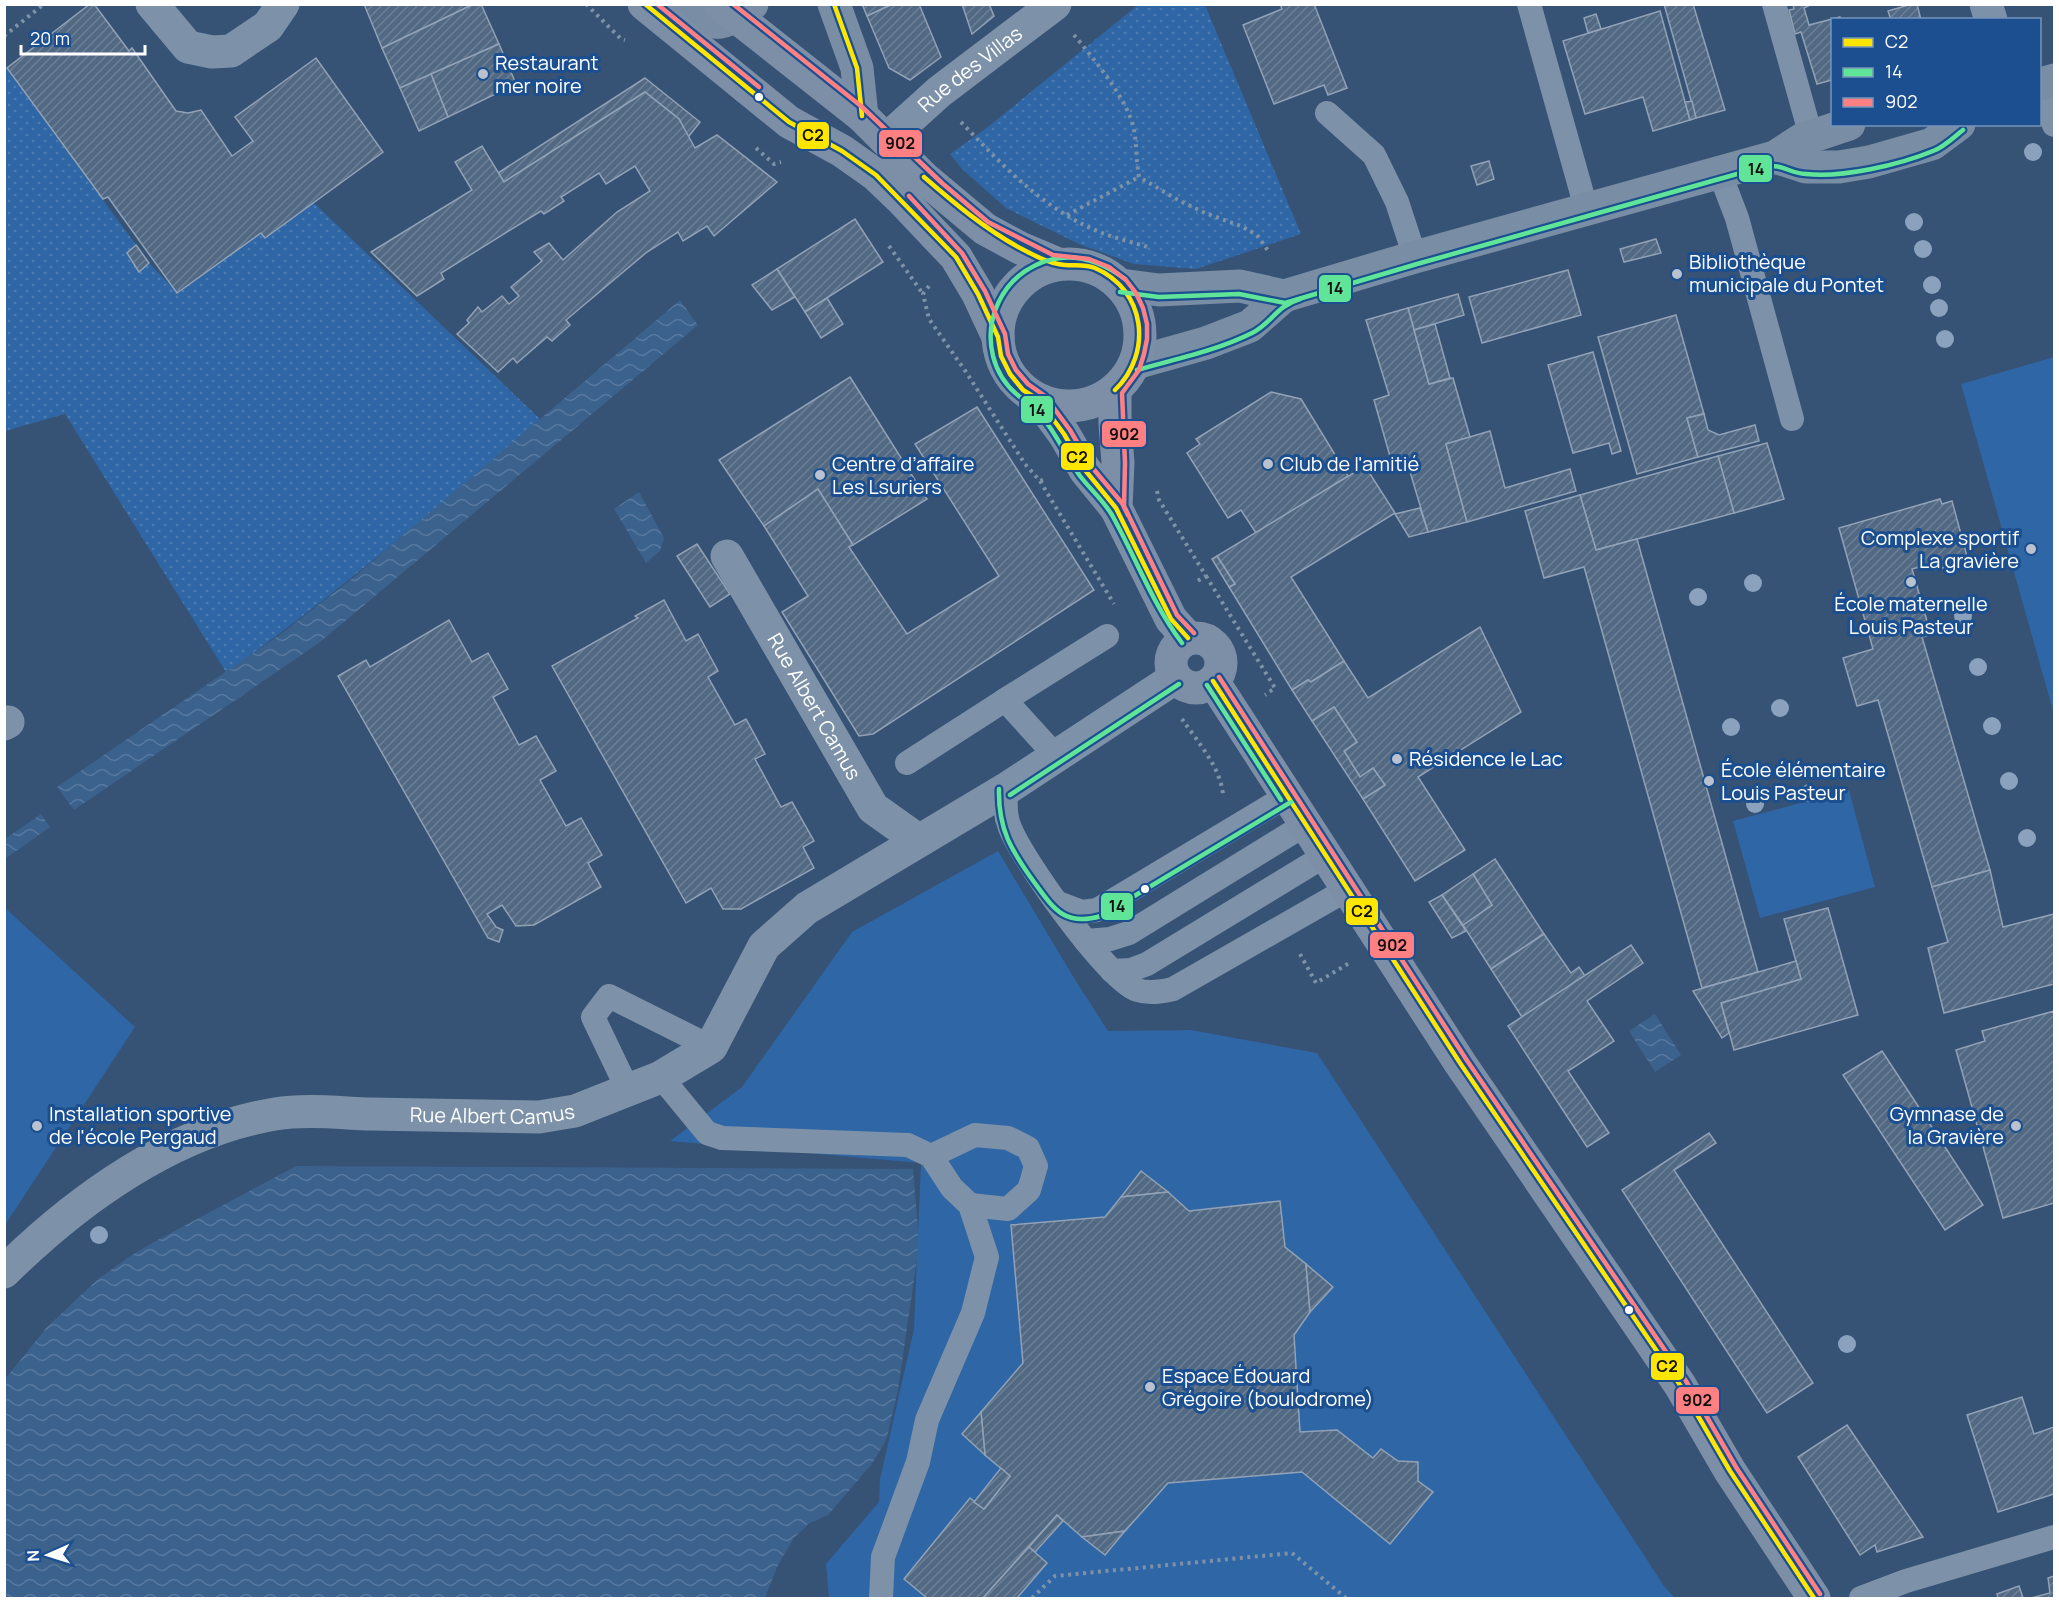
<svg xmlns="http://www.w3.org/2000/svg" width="2059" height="1603" viewBox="0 0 2059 1603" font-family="Manrope,sans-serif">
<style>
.grass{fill:#2f66a5}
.park{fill:url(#park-dots)}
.water{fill:url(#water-waves)}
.building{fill:url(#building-hatch);stroke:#92a2b6;stroke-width:1.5}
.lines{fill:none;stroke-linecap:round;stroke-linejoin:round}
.path{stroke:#7d92a8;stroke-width:4;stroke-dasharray:3 4.5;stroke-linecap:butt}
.lane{stroke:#7d92a8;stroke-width:24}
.street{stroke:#7d92a8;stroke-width:33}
.secondary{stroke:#798da4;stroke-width:33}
.primary{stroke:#7d8ea7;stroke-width:33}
.bus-1-casing{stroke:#1b4f8f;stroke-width:9}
.bus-2-casing{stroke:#1b4f8f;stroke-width:9}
.bus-3-casing{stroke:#1b4f8f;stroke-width:9}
.bus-1{stroke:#ffe600;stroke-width:4.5}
.bus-2{stroke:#60e598;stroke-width:4.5}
.bus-3{stroke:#ff8083;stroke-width:4.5}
.tree{fill:#8aa2be}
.poi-dot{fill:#b9c2ce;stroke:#1b4f8f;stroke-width:2}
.bus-dot{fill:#fff;stroke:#1b4f8f;stroke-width:2}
.labels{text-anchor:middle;stroke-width:6;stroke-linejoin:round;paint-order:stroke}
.poi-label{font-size:20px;fill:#fff;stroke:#1b4f8f;text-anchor:start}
.street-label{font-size:20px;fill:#fff;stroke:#1b4f8f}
.line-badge{stroke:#1b4f8f;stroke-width:2}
.pale-badge-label{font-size:16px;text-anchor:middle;font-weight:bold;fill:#111}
</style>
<defs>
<pattern id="park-dots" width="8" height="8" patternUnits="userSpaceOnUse" patternTransform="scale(1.5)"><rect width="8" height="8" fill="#2f66a5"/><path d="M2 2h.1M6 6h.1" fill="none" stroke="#4e7db2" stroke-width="1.8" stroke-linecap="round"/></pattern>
<pattern id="water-waves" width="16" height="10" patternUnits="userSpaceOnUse" patternTransform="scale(1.5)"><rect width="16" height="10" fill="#3b618d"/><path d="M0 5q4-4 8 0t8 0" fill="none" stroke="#58799e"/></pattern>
<pattern id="building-hatch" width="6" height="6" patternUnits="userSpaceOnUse" patternTransform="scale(1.5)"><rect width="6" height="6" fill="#526984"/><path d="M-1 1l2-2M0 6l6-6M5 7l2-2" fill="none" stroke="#6c8096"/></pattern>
</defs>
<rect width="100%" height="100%" fill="#365274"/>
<g class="grass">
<polygon points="2054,357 2054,714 1961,384"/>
<polygon points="1849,790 1875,887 1760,918 1733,821"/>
<polygon points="998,851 1074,978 1108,1031 1191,1030 1317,1053 1664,1586 1675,1598 829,1598 826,1564 879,1502 880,1479 914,1329 921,1163 670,1141 742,1087 852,932"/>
<polygon points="4,907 135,1027 5,1225 4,1225"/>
</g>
<g class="park">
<polygon points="1138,5 1205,5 1301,234 1196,269 1134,264 1079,244 1006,208 962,169 950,154 984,130"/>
<path d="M4 65 136 245 127 253 139 271 149 263 178 293 261 233 264 237 313 202 540 419C438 506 337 595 226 672L65 414 5 431Z"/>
</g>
<g class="water">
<polygon points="680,300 698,325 319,643 74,810 57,787 281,634 354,577"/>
<polygon points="639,492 664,538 660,551 646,563 614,509"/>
<polygon points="41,814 50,827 5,859 5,839"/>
<polygon points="1655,1014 1681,1055 1655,1072 1629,1031"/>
<polygon points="296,1166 913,1169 918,1228 918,1252 898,1390 887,1437 883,1446 871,1465 828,1515 808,1524 794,1538 777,1567 765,1598 5,1598 5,1379 47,1327 97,1280 130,1256 154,1242"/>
</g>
<g class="building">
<polygon points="90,4 94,4 129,51 132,48 176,111 188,113 201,110 232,156 253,141 235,117 316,58 383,152 265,238 261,233 177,293 108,197 103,199 7,68"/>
<polygon points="364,4 474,4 382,48"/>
<polygon points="474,4 481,4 499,44 400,88 382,48"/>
<polygon points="862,4 893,4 867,16"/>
<polygon points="893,4 919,4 941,57 910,80 889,68 867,16"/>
<polygon points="962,4 989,4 994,16 972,34"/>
<polygon points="1280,4 1314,4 1347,88 1328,95 1324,85 1274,104 1243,25 1282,9"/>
<polygon points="1664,4 1693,4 1725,110 1696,118"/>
<polygon points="1793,4 1812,4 1804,8 1809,25 1840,17 1841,20 1832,20 1832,80 1817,84 1801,32 1795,34 1789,10 1794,9"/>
<polygon points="1912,4 1917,4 1921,20 1891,20 1888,11"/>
<polygon points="1660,11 1690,120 1653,131 1643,97 1585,114 1563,41"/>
<polygon points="1596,14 1601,29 1588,33 1584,18"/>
<polygon points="499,44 516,84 448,117 431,74"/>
<polygon points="431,74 448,117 419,131 400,88"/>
<polygon points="645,78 700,122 688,137 679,119 645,92 504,182 498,173"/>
<polygon points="645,92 679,119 695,148 717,135 777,182 714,236 707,226 683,241 678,232 647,252 566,320 570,325 552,341 547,337 517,363 513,358 498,372 457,334 469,323 467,320 478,307 482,312 502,296 509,304 519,296 511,287 542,261 534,252 549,243 563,260 617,212 650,191 635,166 606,184 599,173 561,197 564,201 544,214 541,211 441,273 444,279 417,296 371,252 472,190 455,162 482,146 504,182"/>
<polygon points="1692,101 1696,118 1690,120 1685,102"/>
<polygon points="1489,161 1494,179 1477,185 1471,166"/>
<polygon points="855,219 883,262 805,312 777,269"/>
<polygon points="1656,239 1661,253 1624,262 1620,249"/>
<polygon points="136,245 149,263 139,272 127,253"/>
<polygon points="777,269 795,297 772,310 752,285"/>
<polygon points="1568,270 1581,315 1482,343 1469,297"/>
<polygon points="1458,294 1464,315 1414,330 1408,308"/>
<polygon points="827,298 843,324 821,338 805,312"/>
<polygon points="1408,308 1429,384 1453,378 1470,437 1446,444 1467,522 1428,532 1405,455 1391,460 1374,400 1389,395 1366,320"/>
<polygon points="1676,315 1704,414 1687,418 1698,457 1637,474 1598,337"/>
<polygon points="1435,324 1450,378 1429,384 1414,330"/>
<polygon points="1593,352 1621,451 1612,454 1609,443 1573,453 1548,365"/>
<polygon points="850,377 927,499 853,545 818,489 764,526 719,460"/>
<polygon points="1271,392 1301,399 1348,476 1256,533 1241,510 1228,518 1187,453 1200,444 1196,439"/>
<polygon points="977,407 1094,590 873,734 859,736 782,612 808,596 764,526 818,489 853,545 849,547 907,634 999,576 915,444"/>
<polygon points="1704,414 1708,430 1719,435 1755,425 1759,441 1698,457 1687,418"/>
<polygon points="1490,431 1505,488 1570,469 1576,491 1467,522 1446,444"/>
<polygon points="1767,443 1784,499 1734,513 1718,456"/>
<polygon points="1718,456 1734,513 1596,550 1580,495"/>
<polygon points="1365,466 1395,513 1291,577 1344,661 1311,682 1308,680 1292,690 1229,587 1235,584 1217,556"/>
<polygon points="1580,495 1596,550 1637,539 1758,972 1702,988 1584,567 1544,578 1525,511"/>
<polygon points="1940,499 1942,504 1952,501 1968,560 1936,570 1934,563 1912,569 1931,635 1922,637 1990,870 1932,887 1878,700 1857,706 1843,658 1873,649 1839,528"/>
<polygon points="1420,508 1428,532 1409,537 1395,514"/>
<polygon points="697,544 730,594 710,607 677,556"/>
<polygon points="1217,556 1235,584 1229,587 1212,559"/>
<polygon points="664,600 686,641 698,634 718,671 708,677 735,725 746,719 765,754 755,759 781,807 792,802 814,841 803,847 814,868 741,909 723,909 711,888 686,903 552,666 638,618 635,616"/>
<polygon points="449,620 472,662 488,653 508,689 493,697 519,745 536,736 556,771 540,780 566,826 581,818 602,855 588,863 601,887 534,925 516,926 502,905 487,914 496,927 503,930 499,942 488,938 338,676 366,660 370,667"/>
<polygon points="1480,627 1521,712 1418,777 1465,850 1415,881 1363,799 1385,785 1373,768 1360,777 1344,751 1357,742 1334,707 1312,721 1292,690 1308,680 1311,682 1344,661 1368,698"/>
<polygon points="1334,707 1357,742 1344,751 1360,777 1373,768 1385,785 1363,799 1312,721"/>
<polygon points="1495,859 1544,934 1491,969 1463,925 1492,905 1473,874"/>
<polygon points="1990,870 2003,927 2054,914 2054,984 1944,1013 1928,948 1948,942 1932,887"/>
<polygon points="1473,874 1492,905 1463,925 1442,895"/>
<polygon points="1442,895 1466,931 1452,938 1429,902"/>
<polygon points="1828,908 1858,1015 1734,1050 1721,1003 1801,979 1784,919"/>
<polygon points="1544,934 1571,973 1579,967 1585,976 1522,1017 1491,969"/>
<polygon points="1631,945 1643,963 1587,1001 1614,1041 1568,1071 1609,1133 1587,1147 1508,1026"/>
<polygon points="1796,961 1801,979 1721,1003 1729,1033 1722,1038 1693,991"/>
<polygon points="2054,1011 2054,1203 2003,1218 1956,1050 1985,1041 1982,1031"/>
<polygon points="1882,1051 1983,1205 1945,1230 1843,1075"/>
<polygon points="1709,1133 1716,1143 1674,1170 1813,1383 1767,1413 1622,1190"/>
<polygon points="1141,1171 1168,1192 1121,1197"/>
<polygon points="1168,1192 1189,1211 1280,1201 1285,1247 1306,1264 1310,1312 1294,1335 1300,1432 1337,1430 1373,1458 1381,1449 1398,1461 1418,1462 1418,1481 1433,1492 1390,1544 1302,1472 1168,1483 1125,1531 1082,1537 1057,1515 983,1598 927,1598 904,1579 970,1498 984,1509 1010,1476 985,1455 981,1412 1023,1363 1011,1225 1105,1217 1121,1197"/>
<polygon points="1306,1264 1333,1287 1310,1312"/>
<polygon points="2022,1397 2034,1434 2054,1427 2054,1494 1998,1512 1967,1415"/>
<polygon points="981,1412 985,1455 962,1434"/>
<polygon points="1847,1425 1923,1537 1877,1552 1875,1545 1860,1555 1798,1457"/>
<polygon points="1001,1468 1010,1476 984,1509 974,1502"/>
<polygon points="1057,1515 1063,1521 1035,1552 1029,1547"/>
<polygon points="1125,1531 1105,1555 1082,1537"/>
<polygon points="1029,1547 1047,1563 1017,1598 983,1598"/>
<polygon points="2054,1576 2054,1598 2031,1598 2050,1593 2048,1578"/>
<polygon points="2019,1586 2023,1598 1998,1598 1997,1594"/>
</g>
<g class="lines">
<g class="path">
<polyline points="586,4 621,39 625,40"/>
<path d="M1074 35C1093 58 1129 101 1134 130 1137 146 1136 161 1139 177L1178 200 1205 213 1241 226 1257 235 1269 252"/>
<polyline points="4,36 44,4"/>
<path d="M961 122C1003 166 1044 210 1102 233 1118 239 1135 243 1151 248"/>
<polyline points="756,148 774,164 781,162"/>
<polyline points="1067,215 1139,177"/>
<polyline points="889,246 923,294"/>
<polyline points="929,286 923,294 929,319 966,372 1025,464 1040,481 1046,479"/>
<polyline points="1040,481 1114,604"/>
<polyline points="1157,491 1159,500 1206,576 1194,583"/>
<polyline points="1206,576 1275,688 1265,695"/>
<path d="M1182 719C1197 741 1222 769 1223 796"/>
<polyline points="1300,954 1316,983 1351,962"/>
<polyline points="1032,1598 1055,1576 1292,1553 1346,1598"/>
</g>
<g class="lane">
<polyline points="1529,4 1586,208"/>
<polyline points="1774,4 1811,136"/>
<polyline points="2041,83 2054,125"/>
<polyline points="1327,113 1374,155 1397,202 1415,257"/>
<polyline points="1719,171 1737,218 1792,419"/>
<polyline points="1005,700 1107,636"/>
<polyline points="907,763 1005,700 1056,756"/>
<path d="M1006 789C1006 801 1004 813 1009 825 1019 856 1108 980 1137 990 1149 994 1161 992 1173 989L1348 889"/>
<polyline points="1058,903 1082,912 1097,910 1287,796"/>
<polyline points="1086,941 1110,939 1129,933 1306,824"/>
<polyline points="1112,971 1131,970 1147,964 1326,855"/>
<polyline points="661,1077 707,1133 722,1138 908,1145 931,1156 952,1188 970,1205 987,1257 973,1313 927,1420 918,1462 883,1557 881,1598"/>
<polyline points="628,1090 593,1017 609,996 711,1047"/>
<polyline points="931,1156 975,1135 1008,1138 1028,1148 1036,1166 1029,1190 1008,1209 970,1205"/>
<polyline points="1861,1598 1906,1581 2054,1537"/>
</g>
<g class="street">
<polyline points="152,4 188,47 212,52 231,51 268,26 283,4"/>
<polyline points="1986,4 1991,20"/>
<path id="s1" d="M886 140 939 92 1055 4"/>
<path id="s2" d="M727 556 873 808 918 840"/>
<polyline points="4,724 8,722"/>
<path id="s3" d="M4 1272C77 1200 172 1131 275 1114 306 1109 340 1113 371 1114 427 1115 483 1116 539 1117L575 1111 628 1090 661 1077 711 1047 764 946 807 908 1006 789 1175 678"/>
</g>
<g class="secondary">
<path d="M681 4C713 28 720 29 752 4"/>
<polyline points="834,4 857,68 862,116"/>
<polyline points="2040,84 2054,80"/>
<polyline points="1775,157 1806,167 1839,167 1869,162 1932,144 1959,124"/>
<polyline points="1121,285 1159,290 1240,286 1284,296"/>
<polyline points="1135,363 1206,343 1250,326 1284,296 1415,257 1775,157 1801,140 1849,124"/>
</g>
<g class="primary">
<polyline points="644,4 789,122 842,151 876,175 900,198 956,257 978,294 998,337"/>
<polyline points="720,4 862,116 924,178 985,229 1020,248 1058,264"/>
<circle cx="1069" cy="335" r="71"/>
<polyline points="1115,390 1115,424 1118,463 1116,508"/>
<polyline points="1039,400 1064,434 1085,470 1116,508 1171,619 1188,638"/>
<circle cx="1196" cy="663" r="25"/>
<polyline points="1213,681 1460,1063 1680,1385 1730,1471 1814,1598"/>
</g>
<defs>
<g id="bus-1">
<polyline points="645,4 789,122 842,151 876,175 956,257 978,294 998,337 1001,356 1010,374 1023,390 1039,400 1064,434 1085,470 1116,508 1171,619 1188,638"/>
<polyline points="834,4 857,68 862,116"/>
<path d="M924 177C954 203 985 229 1020 248 1032 254 1045 262 1058 264 1071 267 1083 263 1095 268 1146 290 1153 353 1115 390"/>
<polyline points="1213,681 1460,1063 1680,1385 1730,1471 1814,1598"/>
</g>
<g id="bus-2">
<path d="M1125 279C1098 259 1068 250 1036 265 1002 281 984 319 993 356 997 372 1007 387 1020 397 1025 400 1031 403 1035 407 1040 413 1044 420 1049 426 1060 442 1069 460 1080 476 1090 489 1103 500 1112 515 1136 558 1152 603 1182 643"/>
<path d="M1120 292 1159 297 1239 294 1285 303 1417 264 1762 167C1784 163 1787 173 1806 174 1842 178 1899 165 1933 151 1944 147 1954 137 1963 130"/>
<path d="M1137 370C1175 359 1216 351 1252 333 1271 324 1276 306 1300 299"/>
<polyline points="1207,685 1281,800"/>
<path d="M999 789C998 829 1011 850 1034 882 1053 908 1064 927 1101 916L1291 802"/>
<polyline points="1010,795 1179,684"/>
</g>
<g id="bus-3">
<polyline points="657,4 759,87"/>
<polyline points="733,4 861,106 942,183 988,222 1053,255 1089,259 1109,267 1126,280 1136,293 1143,308 1147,324 1147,339 1144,354 1139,370 1122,393 1125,463 1124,506 1177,615 1194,633"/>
<polyline points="909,196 962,253 985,291 1005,334 1008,354 1016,370 1028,384 1045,396 1070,430 1091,466 1122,503 1128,515"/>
<polyline points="1219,677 1466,1059 1686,1381 1736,1467 1820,1594"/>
</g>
</defs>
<use href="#bus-1" class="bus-1-casing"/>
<use href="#bus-2" class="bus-2-casing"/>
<use href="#bus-3" class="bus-3-casing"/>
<use href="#bus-1" class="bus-1"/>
<use href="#bus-2" class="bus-2"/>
<use href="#bus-3" class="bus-3"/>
</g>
<g class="tree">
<circle cx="2033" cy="152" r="9"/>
<circle cx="1914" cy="222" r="9"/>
<circle cx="1923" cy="249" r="9"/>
<circle cx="1932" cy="285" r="9"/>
<circle cx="1939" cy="308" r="9"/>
<circle cx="1945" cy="339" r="9"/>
<circle cx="1753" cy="583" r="9"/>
<circle cx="1698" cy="597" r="9"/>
<circle cx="1963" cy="616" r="9"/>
<circle cx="1978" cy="667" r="9"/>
<circle cx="1780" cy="708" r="9"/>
<circle cx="1992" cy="726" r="9"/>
<circle cx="1731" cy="727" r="9"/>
<circle cx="2009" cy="781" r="9"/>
<circle cx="1809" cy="793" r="9"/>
<circle cx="1755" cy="804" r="9"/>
<circle cx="2027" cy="838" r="9"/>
<circle cx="99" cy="1235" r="9"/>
<circle cx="1847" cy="1344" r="9"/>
</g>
<g class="poi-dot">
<circle cx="483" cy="74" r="6"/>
<circle cx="1677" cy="274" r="6"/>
<circle cx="1268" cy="464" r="6"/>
<circle cx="820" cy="475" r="6"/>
<circle cx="2031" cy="549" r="6"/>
<circle cx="1911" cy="582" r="6"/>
<circle cx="1397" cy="759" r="6"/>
<circle cx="1709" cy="781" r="6"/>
<circle cx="37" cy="1126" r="6"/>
<circle cx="2016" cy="1126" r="6"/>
<circle cx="1150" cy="1387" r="6"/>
</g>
<g class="bus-dot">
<circle cx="759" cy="97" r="5"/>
<circle cx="1145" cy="889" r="5"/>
<circle cx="1629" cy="1310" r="5"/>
</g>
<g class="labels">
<g class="poi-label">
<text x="495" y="70">Restaurant<tspan x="495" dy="23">mer noire</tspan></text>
<text x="1689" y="269">Bibliothèque<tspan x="1689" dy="23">municipale du Pontet</tspan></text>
<text x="832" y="471">Centre d’affaire<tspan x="832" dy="23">Les Lsuriers</tspan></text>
<text x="1280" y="471">Club de l'amitié</text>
<text x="2019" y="545" text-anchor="end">Complexe sportif<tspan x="2019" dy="23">La gravière</tspan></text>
<text x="1911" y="611" text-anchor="middle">École maternelle<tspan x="1911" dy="23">Louis Pasteur</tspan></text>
<text x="1409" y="766">Résidence le Lac</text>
<text x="1721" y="777">École élémentaire<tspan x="1721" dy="23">Louis Pasteur</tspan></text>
<text x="49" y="1121">Installation sportive<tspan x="49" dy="23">de l'école Pergaud</tspan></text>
<text x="2004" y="1121" text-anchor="end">Gymnase de<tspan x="2004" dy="23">la Gravière</tspan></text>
<text x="1162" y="1383">Espace Édouard<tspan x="1162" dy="23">Grégoire (boulodrome)</tspan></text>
</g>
<g class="street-label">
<text dy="7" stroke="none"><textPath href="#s1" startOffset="110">Rue des Villas</textPath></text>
<text dy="7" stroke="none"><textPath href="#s2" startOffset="174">Rue Albert Camus</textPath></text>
<text dy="7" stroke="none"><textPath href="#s3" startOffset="536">Rue Albert Camus</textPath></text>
</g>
</g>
<g class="line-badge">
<rect x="796" y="121" width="34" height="29" rx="6" fill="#ffe600"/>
<rect x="878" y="129" width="45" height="29" rx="6" fill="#ff8083"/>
<rect x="1738" y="154" width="35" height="29" rx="6" fill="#60e598"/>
<rect x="1318" y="274" width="34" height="29" rx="6" fill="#60e598"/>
<rect x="1020" y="395" width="34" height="29" rx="6" fill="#60e598"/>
<rect x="1101" y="420" width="46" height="28" rx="6" fill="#ff8083"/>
<rect x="1060" y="442" width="35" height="29" rx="6" fill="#ffe600"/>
<rect x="1100" y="892" width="34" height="29" rx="6" fill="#60e598"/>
<rect x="1345" y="897" width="34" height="29" rx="6" fill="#ffe600"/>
<rect x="1369" y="931" width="46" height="28" rx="6" fill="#ff8083"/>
<rect x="1650" y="1352" width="35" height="29" rx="6" fill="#ffe600"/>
<rect x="1675" y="1386" width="45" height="29" rx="6" fill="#ff8083"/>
</g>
<g class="pale-badge-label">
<text x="813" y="141">C2</text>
<text x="900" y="149">902</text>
<text x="1756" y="175">14</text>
<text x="1335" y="294">14</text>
<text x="1037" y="416">14</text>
<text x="1124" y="440">902</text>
<text x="1077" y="463">C2</text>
<text x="1117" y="912">14</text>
<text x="1362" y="917">C2</text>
<text x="1392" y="951">902</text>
<text x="1667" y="1372">C2</text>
<text x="1697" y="1406">902</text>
</g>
<rect width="2059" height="1603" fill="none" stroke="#ffffff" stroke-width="12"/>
<rect x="1831" y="18" width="210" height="108" fill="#1b4f8f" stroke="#7695bc" stroke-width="1.5"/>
<rect x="1843" y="38" width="30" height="9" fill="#ffe600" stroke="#7695bc" stroke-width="1.5"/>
<text x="1885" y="48" font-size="18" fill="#ffffff">C2</text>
<rect x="1843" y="68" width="30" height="9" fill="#60e598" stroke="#7695bc" stroke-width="1.5"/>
<text x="1885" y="78" font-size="18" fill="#ffffff">14</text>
<rect x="1843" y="98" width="30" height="9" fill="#ff8083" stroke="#7695bc" stroke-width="1.5"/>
<text x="1885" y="108" font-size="18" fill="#ffffff">902</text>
<g transform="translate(48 1555) rotate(267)" stroke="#1b4f8f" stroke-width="4.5" paint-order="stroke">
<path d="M0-4.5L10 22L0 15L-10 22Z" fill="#ffffff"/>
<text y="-9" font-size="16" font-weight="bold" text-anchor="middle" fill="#ffffff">N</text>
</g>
<path d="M21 45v9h124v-9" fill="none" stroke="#ffffff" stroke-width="3"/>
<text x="30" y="45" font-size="18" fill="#ffffff" stroke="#1b4f8f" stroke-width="4.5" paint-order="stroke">20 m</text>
</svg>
